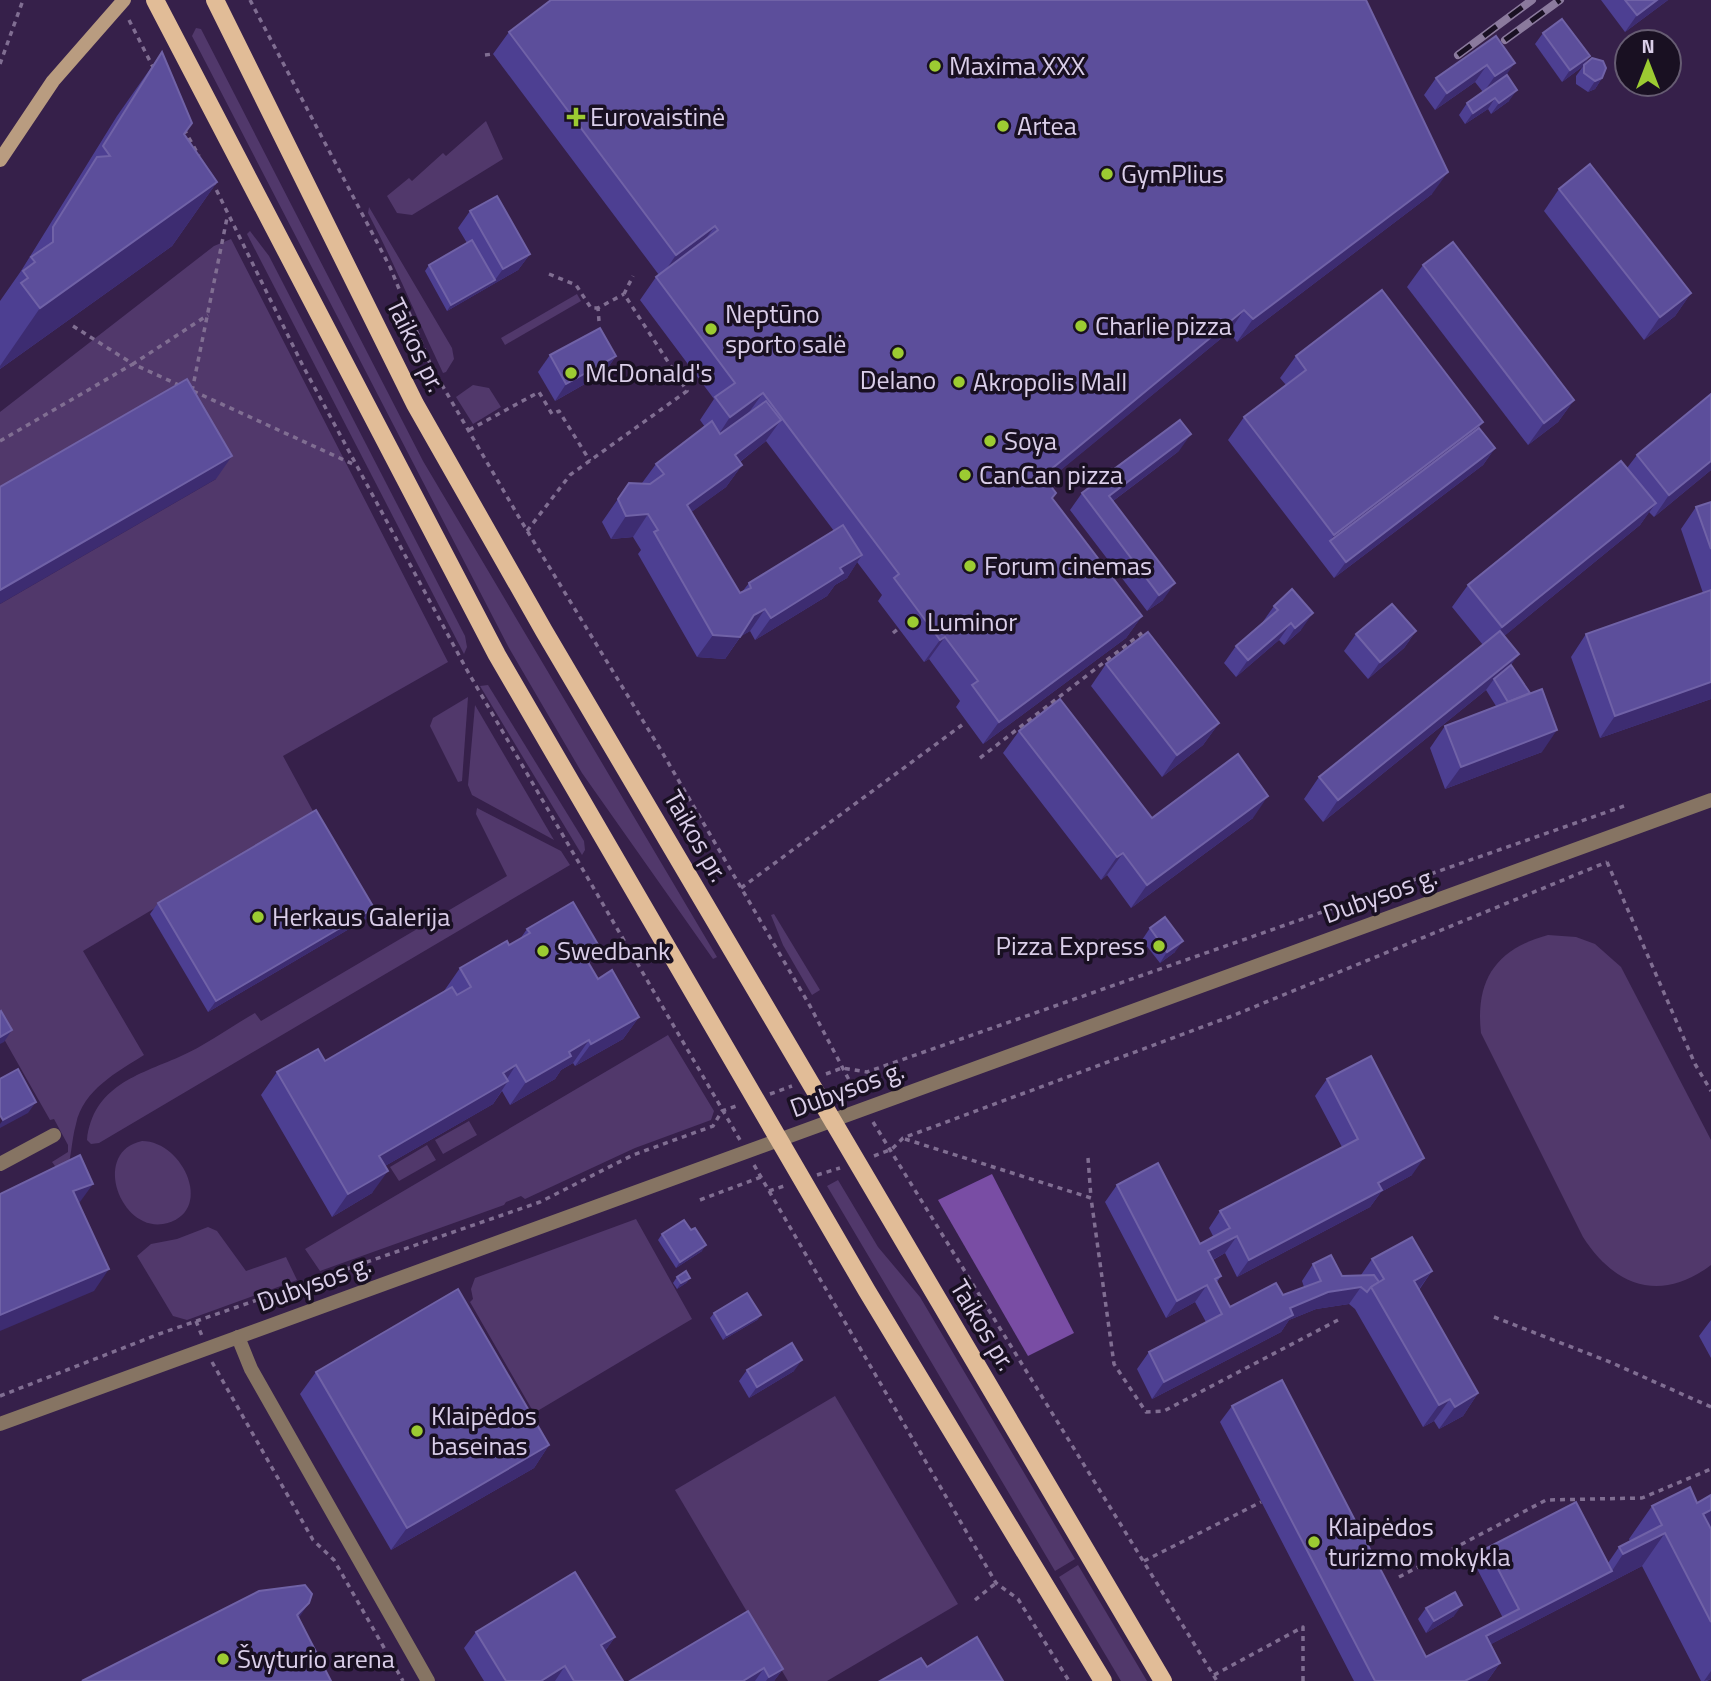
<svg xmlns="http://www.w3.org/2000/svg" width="1711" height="1681" viewBox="0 0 1711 1681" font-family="'Titillium Web',sans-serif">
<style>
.green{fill:#51386b}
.forest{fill:#794da4}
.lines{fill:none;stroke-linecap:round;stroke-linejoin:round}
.path{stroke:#806e92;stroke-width:3.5;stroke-dasharray:5 5;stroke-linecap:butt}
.minor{stroke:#867463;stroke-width:14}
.secondary{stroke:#b99c80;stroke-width:14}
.primary{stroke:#e1bc97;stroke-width:18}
.rail-casing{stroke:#8b7a9d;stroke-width:8}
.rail{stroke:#191022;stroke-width:5;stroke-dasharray:16;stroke-linecap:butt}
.wall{fill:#4d3f92;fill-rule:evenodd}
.shaded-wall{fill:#3d2c71}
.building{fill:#5c4e9b;stroke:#7062a7;stroke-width:2}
.poi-dot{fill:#9ccb32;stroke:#191022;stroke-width:2.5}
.labels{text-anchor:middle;stroke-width:7;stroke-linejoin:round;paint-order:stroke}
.poi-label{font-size:26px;fill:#dacee9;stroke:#191022;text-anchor:start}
.street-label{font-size:26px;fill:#dacee9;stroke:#191022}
</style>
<rect width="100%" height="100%" fill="#36204a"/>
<g class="green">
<polygon points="196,28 201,29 423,461 717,957 713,959 582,773 509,648 192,36"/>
<polygon points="486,121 503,159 412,215 397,213 387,196 409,178 412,181 443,153 446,156"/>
<path d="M369 207 452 348 454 359 446 372 443 373C417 319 396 266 368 213Z"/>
<polygon points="250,231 269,256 465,636 467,647 464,654 247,234"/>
<path d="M231 239 448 662 283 756 314 813 83 951 144 1055C117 1072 83 1090 76 1124 71 1141 72 1161 64 1178L52 1162 68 1152V1145L54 1119 50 1120 0 1032V604L216 479 0 500V412L214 246Z"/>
<polygon points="577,294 581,301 505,345 501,338"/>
<polygon points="473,385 489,388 501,407 473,424 456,397"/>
<polygon points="488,685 584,841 585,850 582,855 480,686"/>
<polygon points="468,697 462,781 458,782 430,726 433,718"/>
<polygon points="475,705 554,840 472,795 468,785"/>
<path d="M477 808 561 851 570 865 99 1143 91 1144 87 1140C93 1086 138 1075 179 1057 205 1046 230 1027 255 1013L261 1021 507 876 476 814Z"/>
<polygon points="774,914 820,990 812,995 783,945 771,915"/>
<path d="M1548 935 1576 937 1595 944 1621 967 1711 1140V1265C1661 1303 1615 1287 1583 1237L1481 1033C1475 980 1496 949 1548 935Z"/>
<polygon points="668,1035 714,1111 711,1120 635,1148 525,1199 521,1196 506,1202 504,1205 320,1271 305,1249"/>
<polygon points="469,1121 477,1135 443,1154 435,1140"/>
<path d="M142 1141C184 1141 216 1214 163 1224 120 1231 91 1152 142 1141Z"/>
<polygon points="427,1145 436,1160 399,1181 390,1167"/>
<polygon points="838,1180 878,1247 920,1297 1075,1559 1055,1571 827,1186"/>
<polygon points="636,1219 692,1319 534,1413 470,1302 473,1299 471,1289 475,1278"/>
<polygon points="208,1227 217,1231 246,1271 286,1257 297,1280 187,1320 173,1316 137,1256 151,1244 177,1239"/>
<polygon points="835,1396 958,1604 827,1681 788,1681 675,1490"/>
<polygon points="1078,1565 1147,1681 1121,1681 1059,1577"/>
</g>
<polygon class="forest" points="992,1174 1074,1333 1028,1356 938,1200"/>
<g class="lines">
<g class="path">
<polyline points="250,0 390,267 431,366 520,519 662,752 810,1006 857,1095"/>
<polyline points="129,20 154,69"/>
<polyline points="485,55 493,54"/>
<polyline points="0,64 23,0"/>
<polyline points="184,129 199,156"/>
<polyline points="212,181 303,366 468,672 740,1140"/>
<polyline points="549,274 576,285 591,308 598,308"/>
<polyline points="599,321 598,308 624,294"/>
<polyline points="73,326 133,364 208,315"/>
<polyline points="192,391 227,218"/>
<polyline points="193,391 355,465"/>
<polyline points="469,430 539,392 552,414 559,411 590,461"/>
<polyline points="0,441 133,364 179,385"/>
<polyline points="527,531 570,475 687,391 624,294 633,276"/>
<polyline points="893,633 899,628"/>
<polyline points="980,758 1142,633"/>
<polyline points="1607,862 1695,1064 1711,1091"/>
<polyline points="741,888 962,725"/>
<polyline points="826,1074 842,1068 867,1072 1624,806"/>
<polyline points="770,1094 792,1086"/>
<polyline points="873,1122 1217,1681"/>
<polyline points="905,1139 1091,1198 1114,1364 1146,1412 1164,1411 1338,1320"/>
<polyline points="874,1156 892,1149 903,1138 1232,1016 1607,862"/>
<polyline points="1088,1158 1091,1198"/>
<polyline points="754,1165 996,1583 1018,1599 1069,1681"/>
<polyline points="817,1175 840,1168"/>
<polyline points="769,1191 787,1185"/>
<polyline points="700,1200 761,1177"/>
<polyline points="1494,1317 1610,1362 1711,1407"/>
<polyline points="196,1321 202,1336"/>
<polyline points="212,1362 313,1540 334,1560 403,1681"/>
<polyline points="0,1396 159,1334 540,1202 633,1155 713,1126 722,1111 739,1105"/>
<polyline points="1144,1561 1261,1502"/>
<polyline points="1399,1577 1546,1500 1642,1498 1711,1469"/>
<polyline points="975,1600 996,1583"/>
<polyline points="1214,1675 1303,1627 1303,1681"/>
</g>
<g class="minor">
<polyline points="0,1164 54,1135"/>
<polyline points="238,1337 251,1369 428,1681"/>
<polyline points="0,1424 1711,800"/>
</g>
<polyline class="secondary" points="0,160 53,81 124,0"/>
<g class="primary">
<polyline points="155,0 497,655 867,1291 1103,1681"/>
<polyline points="215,0 415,404 544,631 1163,1681"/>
</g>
<defs>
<g id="rail">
<polyline points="1505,40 1560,0"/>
<polyline points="1458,55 1532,0"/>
</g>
</defs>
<use href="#rail" class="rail-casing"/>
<use href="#rail" class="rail"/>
</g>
<g class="wall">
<polygon points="1601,0 1668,0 1625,32"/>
<path d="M509 32 1432 194 1237 342 1229 332 1047 481 1052 498 1142 616 1126 638 983 744 956 707 960 701 929 659 924 662 878 601 882 595 857 562 847 578 835 585 827 596 755 640 750 631 741 636 725 659 697 657 638 554 641 550 633 537 611 539 602 522 629 483H642L656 464 705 427 700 420 714 399 640 300 656 277 659 275 493 54ZM766 441 834 531 749 583 742 592 740 593 691 512 726 487 742 465 740 462Z"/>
<polygon points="1543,33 1590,56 1582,67 1562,82 1535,44"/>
<polygon points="1496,36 1509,101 1491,114 1488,109 1465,124 1459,115 1467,103 1483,92 1475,82 1435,110 1424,95 1436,78"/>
<polygon points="162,52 184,134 217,182 172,246 0,369 0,301 21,271 117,116"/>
<polygon points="1584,65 1602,78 1595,89 1588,92 1576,84 1576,76"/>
<polygon points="1559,189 1691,293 1675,316 1644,340 1544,211"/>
<polygon points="470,211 530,254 518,270 447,311 425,271 429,265 467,243 458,228"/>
<polygon points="1423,265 1574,400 1558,422 1528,445 1407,287"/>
<polygon points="550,355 616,356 604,373 555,401 538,372"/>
<polygon points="1296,356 1479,428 1495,448 1483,465 1334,578 1228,440 1244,417 1286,385 1280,378"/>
<polygon points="1179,451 1113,501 1163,600 1147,611 1070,510 1082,493"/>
<polygon points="1637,455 1711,470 1654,517 1649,512 1640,525 1504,636 1511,665 1542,752 1445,789 1430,748 1445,726 1496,706 1486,690 1323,822 1304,799 1319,777 1483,645 1452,607 1468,585 1627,468"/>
<polygon points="1711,502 1711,699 1600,738 1571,657 1586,634 1703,593 1681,529 1696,507"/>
<polygon points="1274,606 1301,630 1284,645 1279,640 1236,677 1224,663 1236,646 1262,623"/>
<polygon points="1416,631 1404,648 1368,679 1344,651 1356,634"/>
<polygon points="1106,664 1219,723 1203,745 1162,777 1091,686"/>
<polygon points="1019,731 1152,818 1253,818 1131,908 1107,875 1101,880 1003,753"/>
<polygon points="158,903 374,908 366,919 208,1012 150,914"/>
<polygon points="1150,928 1175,952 1160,963 1142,940"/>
<polygon points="527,929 589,964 598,979 639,1017 623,1039 575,1066 573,1063 561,1070 555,1079 510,1105 502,1091 493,1104 385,1166 372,1193 332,1217 261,1095 277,1072 325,1061 445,992 444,991 460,968 509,945 520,939"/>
<polygon points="1327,1079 1412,1175 1381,1192 1370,1207 1237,1277 1225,1253 1213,1260 1221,1276 1217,1282 1230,1307 1283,1295 1304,1287 1302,1281 1313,1264 1342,1276 1361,1275 1372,1259 1432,1271 1419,1290 1478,1393 1463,1416 1439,1429 1434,1421 1423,1427 1355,1309 1349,1304 1316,1309 1289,1320 1281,1332 1152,1399 1137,1369 1149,1352 1206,1322 1195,1302 1166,1318 1105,1202 1117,1185 1200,1244 1213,1236 1209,1228 1220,1211 1342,1147 1315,1096"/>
<polygon points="662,1234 702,1251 676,1268 658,1240"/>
<polygon points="677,1277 690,1278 686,1283 677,1289 673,1283"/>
<polygon points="714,1313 761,1315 757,1320 723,1340 710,1318"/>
<polygon points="1711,1320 1711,1358 1699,1336"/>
<polygon points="747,1370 794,1371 749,1398 739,1381"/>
<polygon points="316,1372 549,1445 534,1468 391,1550 300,1394"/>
<polygon points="1232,1406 1426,1657 1503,1618 1475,1565 1487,1548 1608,1563 1619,1547 1630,1541 1629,1539 1652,1506 1697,1503 1711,1495 1711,1679 1707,1681 1701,1681 1642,1566 1491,1644 1500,1663 1488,1680 1486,1681 1354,1681 1220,1422"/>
<polygon points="1426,1608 1454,1616 1426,1633 1418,1619"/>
<polygon points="748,1611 783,1669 774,1681 630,1681"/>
<polygon points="476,1632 615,1637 605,1651 623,1681 484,1681 464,1648"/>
</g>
<g class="shaded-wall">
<polygon points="1657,0 1668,0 1625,32 1637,15"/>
<polygon points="1590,56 1582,67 1562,82 1570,70"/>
<polygon points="1515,63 1503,79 1483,93 1495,76"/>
<polygon points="1487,65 1475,82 1435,110 1447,93"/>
<polygon points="1602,78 1595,89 1588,92 1595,81"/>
<polygon points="1517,90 1509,101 1491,114 1499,103"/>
<polygon points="1495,98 1488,109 1465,124 1473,113"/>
<polygon points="1448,172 1432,194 1237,342 1253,319"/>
<polygon points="217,182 172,246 0,369 0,366 40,308"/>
<polygon points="715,226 699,248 661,277 676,255"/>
<polygon points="530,254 518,270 447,311 451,305 495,280 503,269"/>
<polygon points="1691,293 1675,316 1644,340 1660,317"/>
<polygon points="1244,310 1229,332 1027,498 1043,476"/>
<polygon points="616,356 604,373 555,401 566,384"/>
<polygon points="763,393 747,415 715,440 730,417"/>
<polygon points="1574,400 1558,422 1528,445 1544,423"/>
<polygon points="781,420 765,442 719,478 735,455"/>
<polygon points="1483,422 1467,445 1330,541 1334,535"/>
<polygon points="1191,434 1179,451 1097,513 1109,496"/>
<polygon points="1495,448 1483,465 1334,578 1346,562"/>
<polygon points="232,456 216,479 0,604 0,590"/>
<polygon points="1711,461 1711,470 1654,517 1669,495"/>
<polygon points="742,465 726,487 671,527 687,505"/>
<polygon points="1656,503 1640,525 1487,650 1502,627"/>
<polygon points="648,514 633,537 611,539 626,516"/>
<polygon points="862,555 847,578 835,585 827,596 755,640 771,618 840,568"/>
<polygon points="1175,583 1163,600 1147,611 1159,595"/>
<polygon points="765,609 750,631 740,637 725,659 697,657 713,635"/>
<polygon points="1313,613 1301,630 1284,645 1295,628"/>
<polygon points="1142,616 1126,638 983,744 999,722"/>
<polygon points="1291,623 1279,640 1236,677 1248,660"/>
<polygon points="1416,631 1404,648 1368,679 1380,662"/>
<polygon points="945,637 929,659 924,662 940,640"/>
<polygon points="1519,654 1503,676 1494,679 1486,690 1323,822 1338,800"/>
<polygon points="1711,682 1711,699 1600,738 1615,716"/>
<polygon points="1219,723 1203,745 1162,777 1177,755"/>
<polygon points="1557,730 1542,752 1445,789 1461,767"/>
<polygon points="1268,796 1253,818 1131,908 1147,885"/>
<polygon points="1123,853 1107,875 1101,880 1117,857"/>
<polygon points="374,908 366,919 208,1012 216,1001"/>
<polygon points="1183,941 1175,952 1160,963 1167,952"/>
<polygon points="600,948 584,970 585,957"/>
<polygon points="639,1017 623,1039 575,1066 591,1044"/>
<polygon points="12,1030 4,1042 0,1044 0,1037"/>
<polygon points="589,1040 573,1063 561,1070 555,1079 510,1105 526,1082 569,1052"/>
<polygon points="516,1065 503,1085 508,1081 493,1104 364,1178 379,1156"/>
<polygon points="36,1102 28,1113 0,1128 0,1124 3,1120"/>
<polygon points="1424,1158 1412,1175 1381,1192 1370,1207 1237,1277 1249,1260 1378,1183"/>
<polygon points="388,1171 372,1193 332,1217 348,1194"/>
<polygon points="93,1184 77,1206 73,1191"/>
<polygon points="1237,1236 1225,1253 1197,1268 1208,1251"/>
<polygon points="706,1245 702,1251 676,1268 680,1262"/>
<polygon points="109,1269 94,1291 0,1331 0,1315"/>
<polygon points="1432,1271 1416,1293 1414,1281"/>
<polygon points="690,1278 686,1283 677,1289 681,1283"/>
<polygon points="1207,1285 1195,1302 1166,1318 1177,1301"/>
<polygon points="1361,1287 1349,1304 1316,1309 1289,1320 1281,1332 1152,1399 1164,1382 1290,1308 1328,1292"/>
<polygon points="761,1315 757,1320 723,1340 727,1335"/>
<polygon points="802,1360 794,1371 749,1398 757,1387"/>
<polygon points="1478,1393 1463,1416 1439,1429 1455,1407"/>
<polygon points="1450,1399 1434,1421 1423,1427 1439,1405"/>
<polygon points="549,1445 534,1468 391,1550 407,1528"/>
<polygon points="1711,1510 1711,1530 1703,1514"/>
<polygon points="1665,1533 1642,1566 1474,1653 1486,1636 1612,1571 1623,1554"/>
<polygon points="309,1603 294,1625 297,1615"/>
<polygon points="1462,1605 1454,1616 1426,1633 1434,1621"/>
<polygon points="615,1637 603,1654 601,1645"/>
<polygon points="1500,1663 1488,1680 1486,1681 1465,1681"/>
<polygon points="565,1666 555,1681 541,1681"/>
<polygon points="764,1668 755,1681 743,1681"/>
<polygon points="783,1669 774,1681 766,1681 769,1677"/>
<polygon points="1711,1671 1711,1679 1704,1681"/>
</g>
<g class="building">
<polygon points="551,0 1366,0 1448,172 1253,319 1244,310 1043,476 1056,493 1052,498 1142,616 999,722 972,685 978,681 945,637 940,640 894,578 899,574 763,393 730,417 715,397 735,383 656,277 718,230 715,226 676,255 509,32"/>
<polygon points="1625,0 1657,0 1637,15"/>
<polygon points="1562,19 1590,56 1570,70 1543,33"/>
<polygon points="1496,36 1515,63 1495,76 1487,65 1447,93 1436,78"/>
<polygon points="162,52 192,123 184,134 217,182 40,308 21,283 28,278 23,271 35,262 31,257 53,242 53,227 97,157 110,156 103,146"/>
<polygon points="1592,58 1603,61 1606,68 1602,78 1595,81 1584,73 1584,65"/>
<polygon points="1507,75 1517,90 1499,103 1495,98 1473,113 1467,103"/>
<polygon points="1590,164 1691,293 1660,317 1559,189"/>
<polygon points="497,196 530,254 503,269 470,211"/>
<polygon points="472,240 495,280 451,305 429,265"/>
<polygon points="1453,242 1574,400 1544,423 1423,265"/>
<polygon points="1382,290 1483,422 1334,535 1244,417 1306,370 1296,356"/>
<polygon points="600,328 616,356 566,384 550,355"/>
<polygon points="187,379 232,456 0,590 0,487"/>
<polygon points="1711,394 1711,461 1669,495 1637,455"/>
<polygon points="766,401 781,420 735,455 742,465 687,505 740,593 751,588 749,583 843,525 862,555 840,568 843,573 771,618 765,609 754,615 740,637 713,635 654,532 658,530 648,514 626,516 618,499 629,483 650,484 664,474 656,464 712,421 720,434"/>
<polygon points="1180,420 1191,434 1109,496 1175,583 1159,595 1082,493"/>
<polygon points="1479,428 1495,448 1346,562 1330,541"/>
<polygon points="1621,461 1656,503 1502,627 1468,585"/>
<polygon points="1711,502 1711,549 1696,507"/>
<polygon points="1292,589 1313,613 1295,628 1291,623 1248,660 1236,646 1278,610 1274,606"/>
<polygon points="1711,590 1711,682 1615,716 1586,634"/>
<polygon points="1392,604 1416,631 1380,662 1356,634"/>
<polygon points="1500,631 1519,654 1338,800 1319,777"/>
<polygon points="1148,632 1219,723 1177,755 1106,664"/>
<polygon points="1511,665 1530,693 1508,702 1494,679"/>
<polygon points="1542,689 1557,730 1461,767 1445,726"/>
<polygon points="1060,699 1152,818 1238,754 1268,796 1147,885 1123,853 1117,857 1019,731"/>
<polygon points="316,810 374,908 216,1001 158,903"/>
<polygon points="573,902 600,948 585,957 598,979 612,970 639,1017 591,1044 589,1040 569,1052 571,1056 526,1082 516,1065 503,1073 508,1081 379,1156 388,1171 348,1194 277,1072 318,1049 325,1061 452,987 457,995 471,987 460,968 507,941 509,945 530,933 527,929"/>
<polygon points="1165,917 1183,941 1167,952 1150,928"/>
<polygon points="1,1011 12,1030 0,1037 0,1012"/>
<polygon points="1371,1056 1424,1158 1378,1183 1382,1190 1249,1260 1237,1236 1208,1251 1221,1276 1215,1279 1230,1307 1276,1283 1283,1295 1321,1281 1313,1264 1331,1255 1342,1276 1374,1275 1379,1282 1371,1287 1367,1292 1361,1287 1328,1292 1290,1308 1293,1315 1164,1382 1149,1352 1222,1314 1207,1285 1177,1301 1117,1185 1158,1163 1200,1244 1230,1228 1220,1211 1358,1139 1327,1079"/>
<polygon points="18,1069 36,1102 3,1120 0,1115 0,1079"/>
<polygon points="80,1155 93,1184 73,1191 109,1269 0,1315 0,1194"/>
<polygon points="684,1220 691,1230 695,1228 706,1245 680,1262 662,1234"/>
<polygon points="1412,1237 1432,1271 1414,1281 1478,1393 1455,1407 1450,1399 1439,1405 1371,1287 1384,1279 1372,1259"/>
<polygon points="686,1271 690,1278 681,1283 677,1277"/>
<polygon points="458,1289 549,1445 407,1528 316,1372"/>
<polygon points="747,1293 761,1315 727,1335 714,1313"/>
<polygon points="792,1343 802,1360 757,1387 747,1370"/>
<polygon points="1282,1380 1426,1657 1519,1609 1487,1548 1576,1502 1612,1571 1486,1636 1500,1663 1465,1681 1375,1681 1232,1406"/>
<polygon points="1690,1487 1697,1503 1711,1495 1711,1510 1703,1514 1711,1529 1711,1622 1665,1533 1623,1554 1619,1547 1662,1525 1652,1506"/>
<polygon points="575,1572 615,1637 601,1645 623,1681 574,1681 565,1666 541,1681 506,1681 476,1632"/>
<polygon points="305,1585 312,1594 309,1603 297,1615 331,1681 82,1681 259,1591"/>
<polygon points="1455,1592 1462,1605 1434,1621 1426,1608"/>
<polygon points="748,1611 783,1669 769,1677 764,1668 743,1681 630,1681"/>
<polygon points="977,1637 1003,1681 880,1681 921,1658 927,1667"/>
</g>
<g class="poi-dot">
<circle cx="935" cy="66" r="7"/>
<path d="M572.5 106.5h7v7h7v7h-7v7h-7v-7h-7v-7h7z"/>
<circle cx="1003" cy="126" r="7"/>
<circle cx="1107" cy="174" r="7"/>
<circle cx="1081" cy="326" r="7"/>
<circle cx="711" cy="329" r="7"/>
<circle cx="898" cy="353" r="7"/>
<circle cx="571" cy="373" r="7"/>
<circle cx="959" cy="382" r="7"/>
<circle cx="990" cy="441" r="7"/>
<circle cx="965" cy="475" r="7"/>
<circle cx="970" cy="566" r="7"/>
<circle cx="913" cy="622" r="7"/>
<circle cx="258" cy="917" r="7"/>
<circle cx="1159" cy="946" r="7"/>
<circle cx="543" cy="951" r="7"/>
<circle cx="417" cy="1431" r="7"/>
<circle cx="1314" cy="1542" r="7"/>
<circle cx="223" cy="1659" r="7"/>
</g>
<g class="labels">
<g class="poi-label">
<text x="949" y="75">Maxima XXX</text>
<text x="590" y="126">Eurovaistinė</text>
<text x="1017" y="135">Artea</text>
<text x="1121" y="183">GymPlius</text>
<text x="725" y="323">Neptūno<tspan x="725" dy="30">sporto salė</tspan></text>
<text x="1095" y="335">Charlie pizza</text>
<text x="585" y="382">McDonald's</text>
<text x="898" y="389" text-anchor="middle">Delano</text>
<text x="973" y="391">Akropolis Mall</text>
<text x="1004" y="450">Soya</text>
<text x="979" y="484">CanCan pizza</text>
<text x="984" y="575">Forum cinemas</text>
<text x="927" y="631">Luminor</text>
<text x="272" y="926">Herkaus Galerija</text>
<text x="1145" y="955" text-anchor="end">Pizza Express</text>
<text x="557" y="960">Swedbank</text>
<text x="431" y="1425">Klaipėdos<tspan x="431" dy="30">baseinas</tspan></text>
<text x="1328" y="1536">Klaipėdos<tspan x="1328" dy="30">turizmo mokykla</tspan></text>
<text x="237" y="1668">Švyturio arena</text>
</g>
<g class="street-label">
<text transform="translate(416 345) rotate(64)" y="9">Taikos pr.</text>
<text transform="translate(696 836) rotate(60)" y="9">Taikos pr.</text>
<text transform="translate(1380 895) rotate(-20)" y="9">Dubysos g.</text>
<text transform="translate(847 1089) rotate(-20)" y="9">Dubysos g.</text>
<text transform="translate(314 1283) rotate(-20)" y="9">Dubysos g.</text>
<text transform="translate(983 1325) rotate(59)" y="9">Taikos pr.</text>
</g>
</g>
<g transform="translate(1648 63)"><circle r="33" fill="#191022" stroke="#665c72" stroke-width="2"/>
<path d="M0-5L12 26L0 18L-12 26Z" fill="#9ccb32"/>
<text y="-10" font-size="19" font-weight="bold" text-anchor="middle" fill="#dacee9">N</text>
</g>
</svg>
